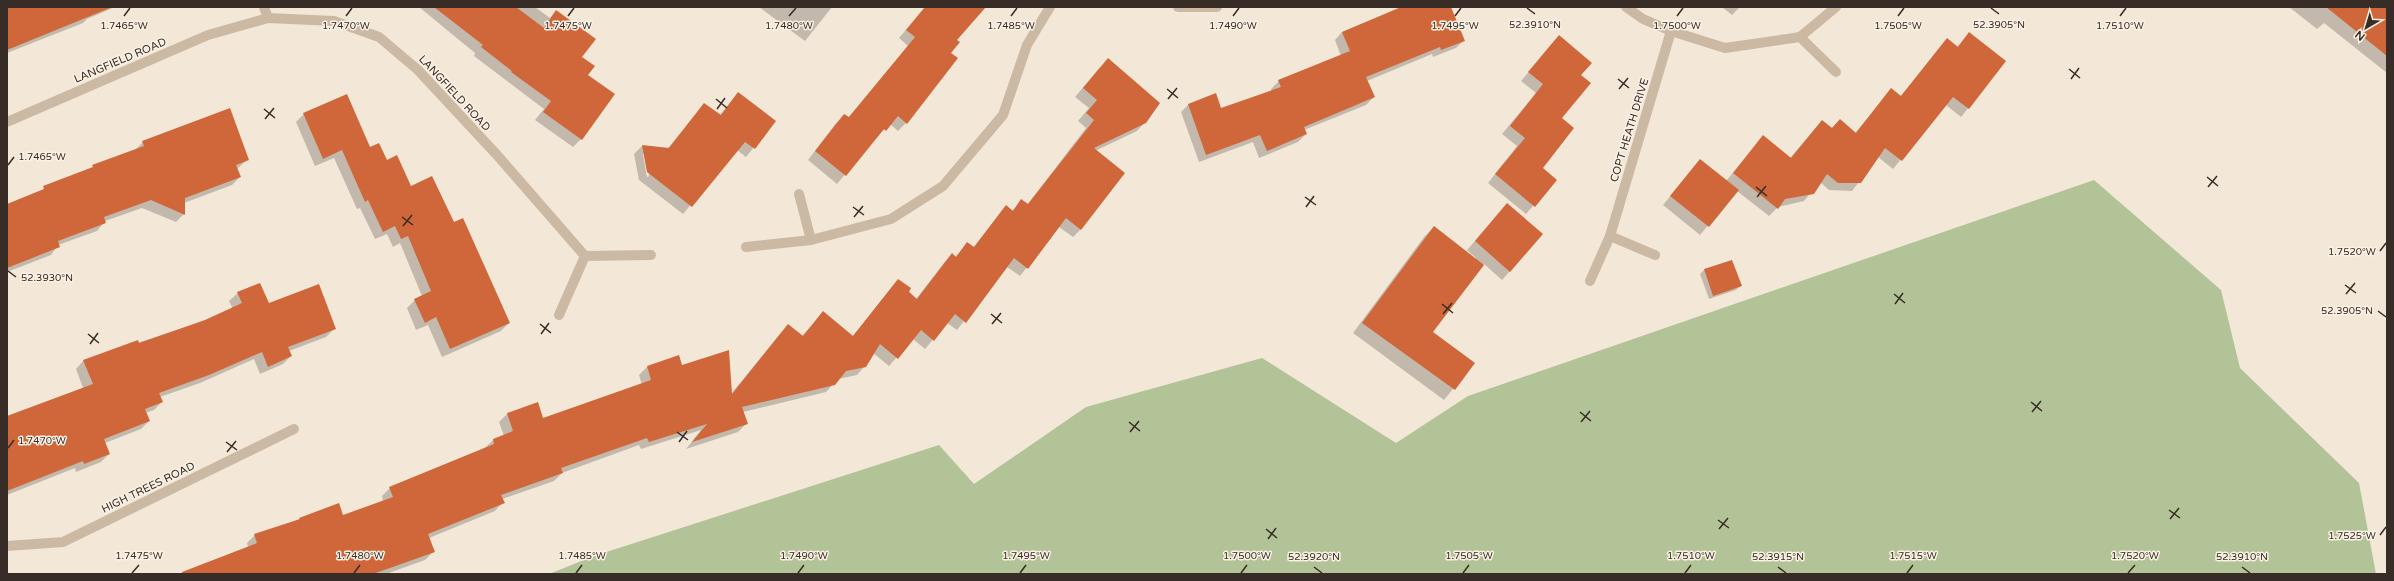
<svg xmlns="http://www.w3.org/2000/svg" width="2394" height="581" viewBox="0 0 2394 581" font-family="'Varela Round',sans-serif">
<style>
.green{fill:#b2c397}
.shadow{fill:#0003;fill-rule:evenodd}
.building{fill:#d0673a}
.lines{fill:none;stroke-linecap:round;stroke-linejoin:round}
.minor{stroke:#ccb9a3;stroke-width:10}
.ticks{fill:none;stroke:#372c26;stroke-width:1.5}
.labels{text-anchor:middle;stroke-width:3;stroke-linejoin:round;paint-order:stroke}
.street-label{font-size:11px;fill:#372c26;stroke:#fbf2e5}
.ticks-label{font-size:10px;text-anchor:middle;fill:#372c26;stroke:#fbf2e5;stroke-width:3;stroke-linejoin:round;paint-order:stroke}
</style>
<rect width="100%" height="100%" fill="#f3e8d8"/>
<polygon class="green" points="2094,180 2221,290 2240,368 2359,483 2376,574 549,574 594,556 939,445 974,484 1086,407 1262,358 1396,443 1468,396"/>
<g class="shadow">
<polygon points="7,7 115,7 87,19 83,23 7,53"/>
<polygon points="419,7 535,7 550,18 556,11 581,58 587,75 581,139 573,147 535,120 544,109 474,56 475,53"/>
<polygon points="759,7 832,7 805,41"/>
<polygon points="925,7 985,7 956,40 929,95 906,123 898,131 890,124 876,137 837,184 808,160 836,123 845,115 848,118 908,46 899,38"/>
<polygon points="1404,7 1450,7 1464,40 1456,48 1433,57 1432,54 1367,81 1374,97 1366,105 1304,130 1306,134 1298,142 1259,158 1253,142 1199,162 1181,112 1189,104 1221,109 1272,91 1271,89 1279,81 1341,56 1335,40 1342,32"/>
<polygon points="1722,7 1740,7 1732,15"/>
<polygon points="2289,7 2387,7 2387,73 2324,23 2317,29"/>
<polygon points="1969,33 2005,62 1961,117 1946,105 1893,169 1878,157 1852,191 1829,190 1820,182 1804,201 1778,207 1769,216 1737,191 1700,235 1663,205 1700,160 1726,181 1763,137 1790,158 1814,130 1831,129 1840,120 1855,133 1891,90 1900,97 1947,39 1957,47"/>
<polygon points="1551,45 1580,75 1541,168 1556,180 1526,214 1488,183 1517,146 1502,134 1536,93 1521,81"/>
<polygon points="1100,67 1145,122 1137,131 1095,151 1081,229 1073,237 1059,227 1020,276 1007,267 957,330 947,323 925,349 913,339 889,366 873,353 865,366 857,375 838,379 826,392 743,412 746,424 738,432 686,449 701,430 641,449 639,445 562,473 554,481 502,499 503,502 495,511 429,538 433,552 425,560 386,574 192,574 248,547 247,543 255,535 297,521 300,518 343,517 383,501 382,496 390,488 485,448 493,440 504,436 499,422 507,414 537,404 543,420 642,385 639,375 647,367 678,357 681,367 731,394 780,334 802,336 823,313 852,337 898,280 916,299 944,263 952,255 955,257 968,244 973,248 1006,207 1012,211 1021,201 1027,205 1086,128 1078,121 1089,108 1075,97"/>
<path d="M738 93 775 121 746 157 737 150 683 214 639 180 634 154 642 146 668 148 704 104 720 115ZM643 154H645L649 176 647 177Z"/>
<polygon points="304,114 370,148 386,161 410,188 453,223 509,323 501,331 442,357 428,325 416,330 407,308 415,300 422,296 400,243 393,247 387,234 375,239 360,208 357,209 334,158 315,166 296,122"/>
<polygon points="143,142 248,159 237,169 240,177 232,185 184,203 184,214 176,222 142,208 105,221 97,231 58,245 51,255 7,272 7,205 135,150"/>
<polygon points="1499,213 1510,271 1502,280 1484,264 1432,332 1474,363 1444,400 1353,333 1424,237 1434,227 1475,259 1476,258 1467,250"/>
<polygon points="1731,261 1740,286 1736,290 1709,299 1700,274 1704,270"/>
<polygon points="238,293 334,329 326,337 289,351 291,356 283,364 260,374 254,359 200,383 160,397 162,402 154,410 145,413 149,421 141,429 105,443 109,454 101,462 76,472 75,468 7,495 7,417 83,388 76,369 84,360 206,321 233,309 229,301"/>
</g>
<g class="building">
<polygon points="7,7 110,7 110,8 7,50"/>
<polygon points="434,7 516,7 544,28 556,10 596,39 582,57 595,66 588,75 615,94 582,140 543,112 551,101 511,72 512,71 481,47 483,45"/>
<polygon points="925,7 986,7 957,40 960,42 951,53 958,58 907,124 898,116 886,131 884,129 846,176 815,151 844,114 849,117 915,37 906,30"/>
<polygon points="1401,7 1451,7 1465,41 1441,50 1440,47 1366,77 1375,97 1304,127 1307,134 1267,151 1260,135 1206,155 1188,104 1216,93 1221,108 1281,87 1278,80 1350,51 1342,32"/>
<polygon points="2326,7 2387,7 2387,56"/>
<polygon points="1969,32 2006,61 1969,109 1953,97 1902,161 1885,148 1861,183 1838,183 1827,174 1814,194 1785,199 1778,209 1733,173 1763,135 1791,158 1822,120 1832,128 1840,119 1856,133 1891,88 1901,96 1947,38 1958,47"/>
<polygon points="1559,35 1592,63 1581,75 1591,83 1562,118 1574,128 1543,168 1557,180 1535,207 1495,174 1525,138 1510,126 1543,84 1528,72"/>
<polygon points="1108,58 1160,103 1146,123 1094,148 1125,173 1081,230 1066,218 1028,269 1014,258 966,323 955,314 934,341 921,330 898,359 880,344 866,367 846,371 835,385 742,407 748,424 692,442 707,424 649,442 647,438 561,468 563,473 501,495 505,503 428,534 435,552 373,574 182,574 182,572 257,543 254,534 300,519 299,518 339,503 343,515 393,497 389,487 494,444 493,439 513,431 507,413 538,402 543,418 651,380 647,366 679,355 682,365 729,350 732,394 788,324 803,336 823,311 853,336 898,279 911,288 909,292 917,299 952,253 956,257 967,242 974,247 1006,205 1013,211 1021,199 1028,204 1094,120 1086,113 1097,100 1083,88"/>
<polygon points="738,92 776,121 755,149 745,142 692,207 647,172 642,145 669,148 704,103 721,115"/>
<polygon points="347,94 370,147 379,143 387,160 397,155 411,186 432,176 454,222 463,218 510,323 450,349 436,317 425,323 414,299 431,291 408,236 401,239 395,226 383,232 368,200 365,202 342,150 323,159 303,113"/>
<polygon points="230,108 249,160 236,165 241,177 185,198 185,215 151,200 104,217 106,223 58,241 60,247 7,268 7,204 44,189 43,186 93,167 92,165 144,146 142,141"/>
<polygon points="1700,159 1739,190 1709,227 1670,196"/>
<polygon points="1507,203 1543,234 1510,272 1475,241"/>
<polygon points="1434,226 1484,265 1433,332 1475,363 1455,390 1362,323"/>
<polygon points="1732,260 1742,286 1713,296 1704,269"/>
<polygon points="260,283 269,303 319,284 336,329 288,347 292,356 268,367 262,352 209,375 159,393 163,402 145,409 150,421 104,439 110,454 84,464 83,461 7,491 7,416 93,384 83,360 138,340 139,343 205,320 242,303 237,292"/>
</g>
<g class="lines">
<g class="minor">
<polyline points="264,7 268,18"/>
<polyline points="1178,7 1217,7"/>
<polyline points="1671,31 1725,48 1800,37 1836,7"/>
<polyline points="1800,37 1836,72"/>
<polyline points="7,122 208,35 268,18 334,21 379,37 418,70 497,155 585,256 559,315"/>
<polyline points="799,194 811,240"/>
<polyline points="1610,236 1655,255"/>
<polyline points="746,247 811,240 891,219 943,186 1003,115 1027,45 1050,7"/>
<polyline points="585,256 651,255"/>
<polyline points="1590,281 1610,236 1671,31 1643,19 1626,7"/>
<polyline points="7,546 63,542 294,429"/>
</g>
</g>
<path class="ticks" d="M1527 8 1535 14M1991 8 1999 14M124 16 130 8M346 16 352 8M568 16 574 8M789 16 796 8M1011 16 1017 8M1233 16 1239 8M1455 16 1461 8M1677 16 1683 8M1898 16 1904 8M2120 16 2126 8M2069 69 2080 78M1618 79 1629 88M2071 79 2079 68M1167 89 1178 98M1619 89 1628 78M716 99 727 108M1168 99 1177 88M264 109 275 118M717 109 725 98M265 119 274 108M8 165 14 157M2207 177 2218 186M1756 187 1767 196M2208 187 2217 176M1305 197 1316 205M1757 197 1766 186M853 207 864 215M1306 207 1314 196M402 217 413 225M854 217 863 206M403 226 412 215M2380 251 2386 243M8 271 16 277M2345 285 2356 293M1894 294 1905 303M2346 294 2355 283M1442 304 1453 313M1895 304 1903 293M2378 311 2386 317M991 314 1002 323M1443 314 1452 303M540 324 551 333M992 324 1001 313M88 334 99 343M541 334 549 323M90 344 98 333M2031 402 2042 411M1580 412 1591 421M2032 412 2041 401M1129 422 1140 431M1581 422 1590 411M677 432 688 440M1130 432 1139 421M226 442 237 450M679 442 687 431M8 448 14 440M227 452 236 441M2169 510 2180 518M2170 519 2179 508M1718 520 1729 528M1266 529 1277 538M1719 529 1728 518M2380 535 2386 527M1268 539 1276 528M1314 567 1322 573M1778 567 1786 573M2242 567 2250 573M132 573 139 565M354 573 360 565M576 573 582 565M798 573 804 565M1020 573 1026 565M1241 573 1247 565M1463 573 1469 565M1685 573 1691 565M1907 573 1913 565M2128 573 2135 565"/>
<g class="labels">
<g class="street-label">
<text transform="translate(120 60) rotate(-23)" y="4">LANGFIELD ROAD</text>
<text transform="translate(455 93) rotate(47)" y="4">LANGFIELD ROAD</text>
<text transform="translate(1629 130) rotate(-73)" y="4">COPT HEATH DRIVE</text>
<text transform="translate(148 487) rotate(-26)" y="4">HIGH TREES ROAD</text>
</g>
</g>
<g class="ticks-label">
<text x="1535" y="28">52.3910°N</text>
<text x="1999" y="28">52.3905°N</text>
<text x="346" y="29">1.7470°W</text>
<text x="124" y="29">1.7465°W</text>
<text x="568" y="29">1.7475°W</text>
<text x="789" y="29">1.7480°W</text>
<text x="1011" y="29">1.7485°W</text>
<text x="1233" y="29">1.7490°W</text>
<text x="1455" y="29">1.7495°W</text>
<text x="1677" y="29">1.7500°W</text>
<text x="1898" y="29">1.7505°W</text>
<text x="2120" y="29">1.7510°W</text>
<text x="42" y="160">1.7465°W</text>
<text x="2352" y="255">1.7520°W</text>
<text x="47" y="281">52.3930°N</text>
<text x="2347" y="314">52.3905°N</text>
<text x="42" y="444">1.7470°W</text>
<text x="2352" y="539">1.7525°W</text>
<text x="139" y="559">1.7475°W</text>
<text x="360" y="559">1.7480°W</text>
<text x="582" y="559">1.7485°W</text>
<text x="804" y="559">1.7490°W</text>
<text x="1026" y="559">1.7495°W</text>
<text x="1247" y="559">1.7500°W</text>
<text x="1469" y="559">1.7505°W</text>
<text x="1691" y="559">1.7510°W</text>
<text x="1913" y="559">1.7515°W</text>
<text x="2135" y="559">1.7520°W</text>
<text x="1314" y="560">52.3920°N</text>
<text x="1778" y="560">52.3915°N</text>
<text x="2242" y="560">52.3910°N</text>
</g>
<rect width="2394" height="581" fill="none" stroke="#372c26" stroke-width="16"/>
<g transform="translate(2366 28) rotate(218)" stroke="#fbf2e5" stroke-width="3" paint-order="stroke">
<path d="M0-3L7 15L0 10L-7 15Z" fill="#372c26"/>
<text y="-6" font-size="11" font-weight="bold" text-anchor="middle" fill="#372c26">N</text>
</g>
</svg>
